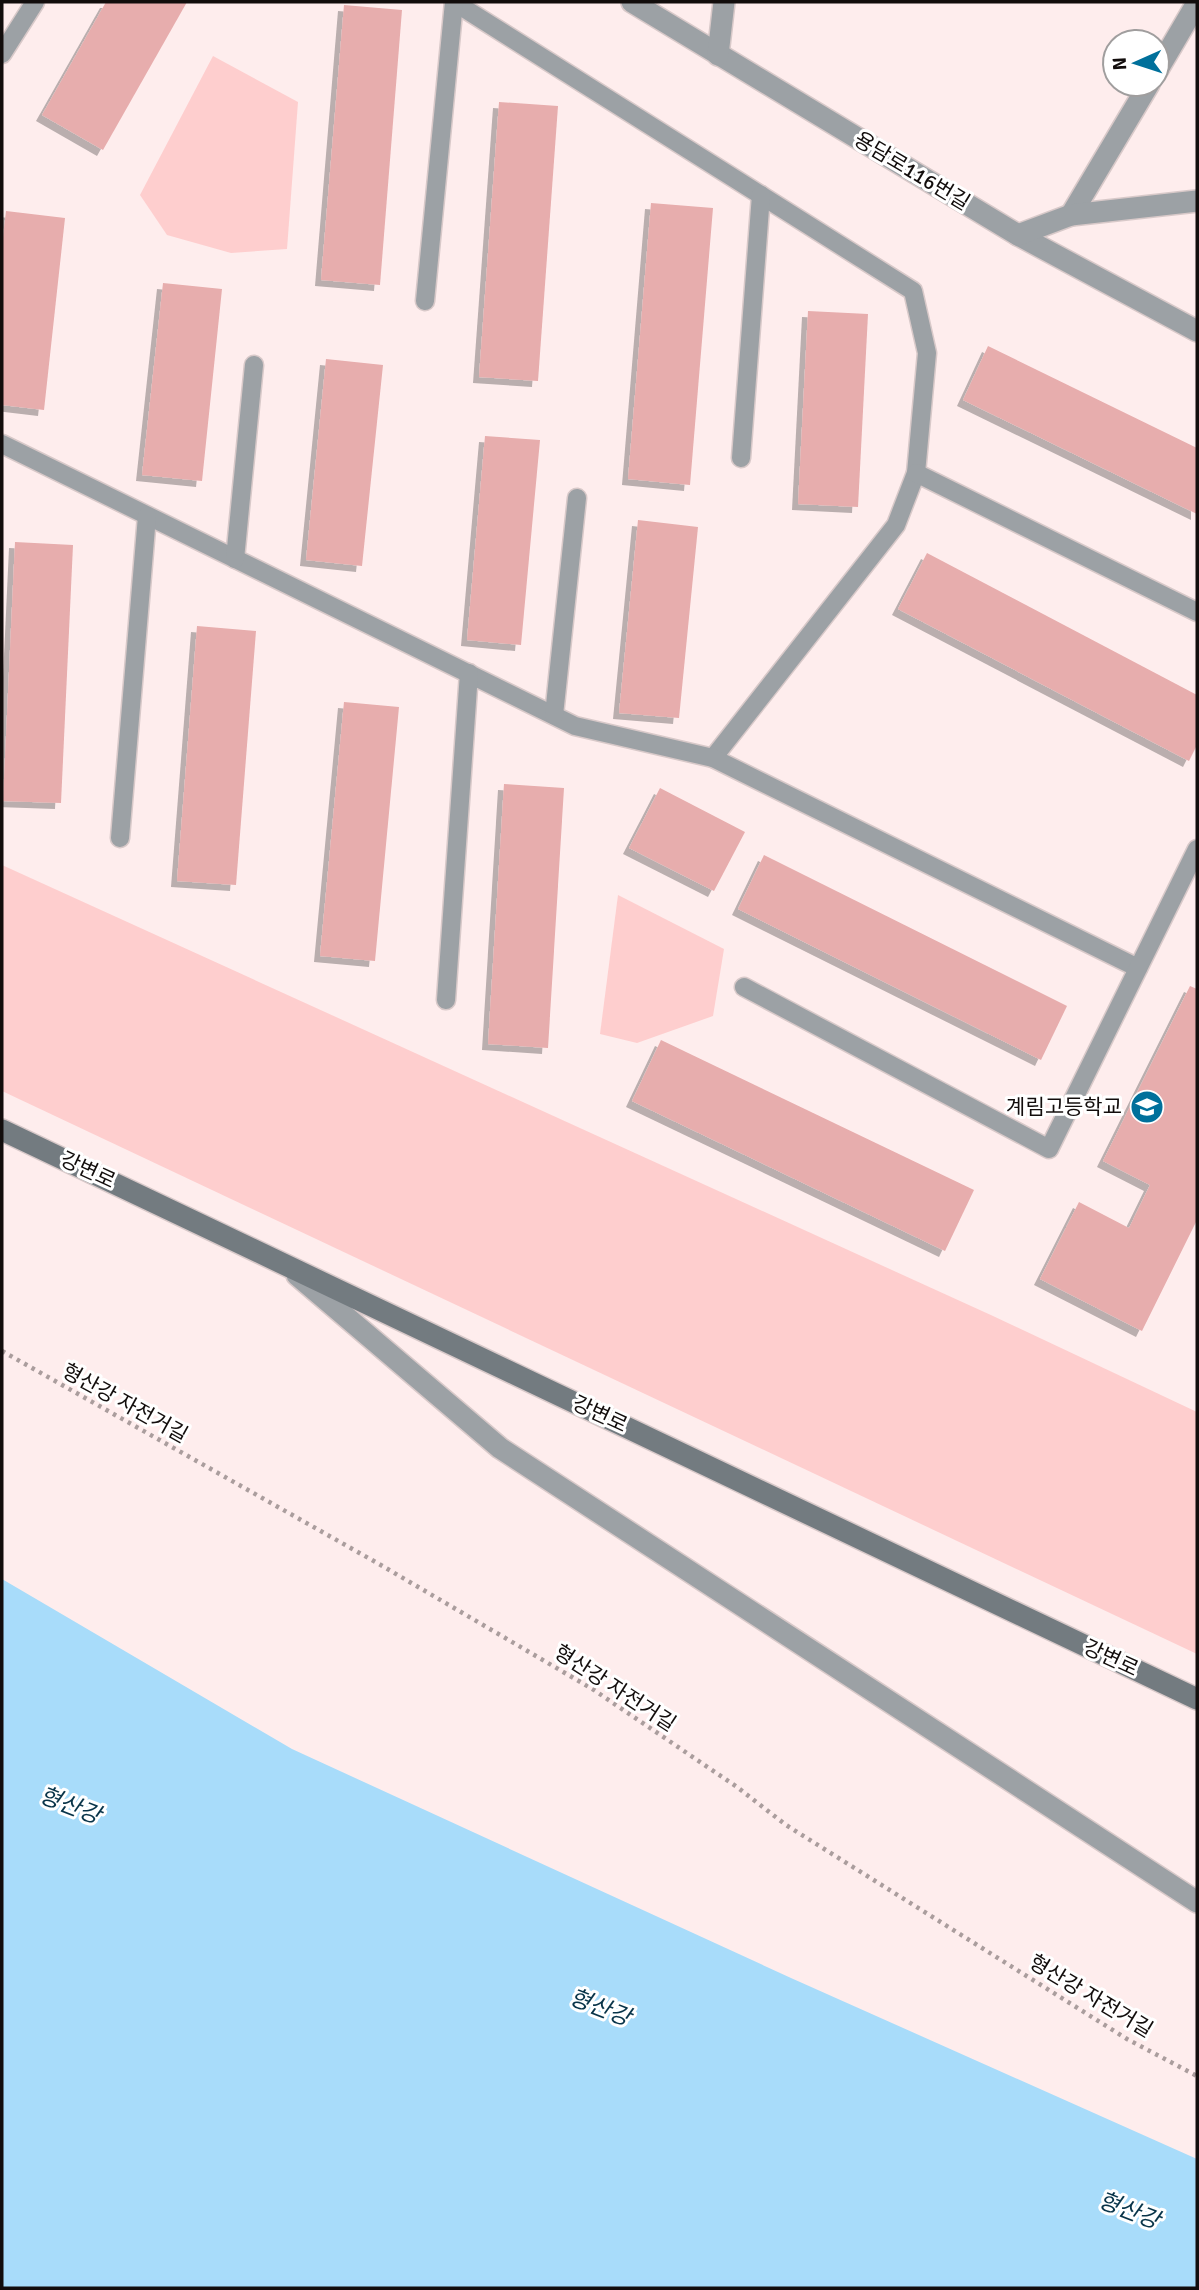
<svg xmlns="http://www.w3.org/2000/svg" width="1199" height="2290" viewBox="0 0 1199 2290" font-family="Signika,'Noto Sans KR',sans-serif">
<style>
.green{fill:#fecece}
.water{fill:#a8dcfa}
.building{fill:#e7adad;filter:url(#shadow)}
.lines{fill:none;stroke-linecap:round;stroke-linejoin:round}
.lane-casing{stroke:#d8c9c9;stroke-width:21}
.street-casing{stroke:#d8c9c9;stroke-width:24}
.secondary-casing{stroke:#d8c9c9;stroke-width:24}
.path{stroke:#aa9d9d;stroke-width:4.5;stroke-dasharray:3.5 5;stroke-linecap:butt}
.lane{stroke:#9ca1a5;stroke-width:18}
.street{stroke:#9ca1a5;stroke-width:21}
.secondary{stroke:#737b80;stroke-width:21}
.labels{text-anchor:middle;stroke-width:6;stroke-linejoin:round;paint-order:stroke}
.street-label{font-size:21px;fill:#120d0c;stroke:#fff}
.poi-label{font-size:21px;fill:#120d0c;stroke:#fff;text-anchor:end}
.water-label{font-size:23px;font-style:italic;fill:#083449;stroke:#fff}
</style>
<defs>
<filter id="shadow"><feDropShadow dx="-6" dy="6" stdDeviation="0" flood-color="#0004"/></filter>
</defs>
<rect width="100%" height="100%" fill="#feeded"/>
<g class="green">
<polygon points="213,56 298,102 287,249 231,253 167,235 140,195"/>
<polygon points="2,865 993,1316 1197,1412 1197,1654 2,1091"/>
<polygon points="618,895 724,949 713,1016 637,1043 600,1034"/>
</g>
<polygon class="water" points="2,1579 292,1749 791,1978 1197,2159 1197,2288 2,2288"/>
<g class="building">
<polygon points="106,2 187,2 103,150 42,115"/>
<polygon points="344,5 402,10 380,285 321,280"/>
<polygon points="499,102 558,106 538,381 479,377"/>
<polygon points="651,203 713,208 690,485 628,479"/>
<polygon points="6,211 65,218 44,410 2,405 2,246"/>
<polygon points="163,283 222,289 202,481 142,475"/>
<polygon points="808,311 868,314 858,507 798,504"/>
<polygon points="988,346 1197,448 1197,514 963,400"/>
<polygon points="326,359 383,365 362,566 306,560"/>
<polygon points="485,436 540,440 521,645 467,640"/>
<polygon points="638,520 698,527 679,718 619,713"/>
<polygon points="15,542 73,545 61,803 3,801"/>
<polygon points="927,553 1197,695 1197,745 1189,761 898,609"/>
<polygon points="197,626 256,631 236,885 177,881"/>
<polygon points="344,702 399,707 375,961 320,956"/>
<polygon points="504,784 564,788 548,1048 488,1044"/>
<polygon points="660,788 745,832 714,891 629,848"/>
<polygon points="764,855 1067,1006 1041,1060 738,909"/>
<polygon points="1190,986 1197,989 1197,1220 1142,1331 1040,1279 1079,1202 1129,1228 1150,1185 1103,1161"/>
<polygon points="661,1040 974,1190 945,1251 632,1101"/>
</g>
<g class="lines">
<defs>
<g id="lane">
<polyline points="454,2 913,291 927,353 916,473 896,525 713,758"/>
<polyline points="2,54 35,2"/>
<polyline points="425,301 454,2"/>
<polyline points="2,444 575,726 713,758 1138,968"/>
<polyline points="741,458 761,195"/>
<polyline points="916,473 1197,612"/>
<polyline points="235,559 254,365"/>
<polyline points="554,715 577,498"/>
<polyline points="120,838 147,516"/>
<polyline points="744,987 1049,1149 1197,849"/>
<polyline points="446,1000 469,673"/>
</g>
<g id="street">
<polyline points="632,2 1018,235 1197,331"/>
<polyline points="718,55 724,2"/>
<polyline points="1157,71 1197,3"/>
<polyline points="1071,215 1149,84"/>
<polyline points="1018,235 1071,215 1197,201"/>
<polyline points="297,1275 500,1448 1197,1902"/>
</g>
<polyline id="secondary" points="2,1130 1197,1699"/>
</defs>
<use href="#lane" class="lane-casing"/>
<use href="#street" class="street-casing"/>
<use href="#secondary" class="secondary-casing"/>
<polyline class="path" points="2,1351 379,1564 594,1690 737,1787 786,1825 1127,2039 1197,2076"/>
<use href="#lane" class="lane"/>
<use href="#street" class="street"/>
<use href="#secondary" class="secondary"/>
</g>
<defs>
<symbol id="school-disc" viewBox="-11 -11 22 22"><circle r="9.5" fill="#00709b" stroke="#fff"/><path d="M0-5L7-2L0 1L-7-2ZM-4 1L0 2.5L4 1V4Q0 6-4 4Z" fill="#fff"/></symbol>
</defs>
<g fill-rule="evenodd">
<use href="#school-disc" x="1128" y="1088" width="38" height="38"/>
</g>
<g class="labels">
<g class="street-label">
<text transform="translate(912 171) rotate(31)" y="7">용담로116번길</text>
<text transform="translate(88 1170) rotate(25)" y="7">강변로</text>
<text transform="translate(125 1403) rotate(29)" y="7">형산강 자전거길</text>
<text transform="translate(600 1414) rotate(25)" y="7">강변로</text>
<text transform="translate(1111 1658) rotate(25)" y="7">강변로</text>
<text transform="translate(615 1688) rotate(33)" y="7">형산강 자전거길</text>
<text transform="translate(1091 1996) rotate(31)" y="7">형산강 자전거길</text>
</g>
<g class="poi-label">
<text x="1122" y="1114">계림고등학교</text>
</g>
<g class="water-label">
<text transform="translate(70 1805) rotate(21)" y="8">형산강</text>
<text transform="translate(600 2007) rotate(21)" y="8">형산강</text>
<text transform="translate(1129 2210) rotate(21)" y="8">형산강</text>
</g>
</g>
<rect width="1199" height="2290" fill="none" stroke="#120d0c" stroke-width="7"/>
<g transform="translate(1136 63) rotate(267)"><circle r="33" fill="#ffffff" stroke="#a09e9e" stroke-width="2"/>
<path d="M0-5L12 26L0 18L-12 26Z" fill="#00709b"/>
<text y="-10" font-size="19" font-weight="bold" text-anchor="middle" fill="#120d0c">N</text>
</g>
</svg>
